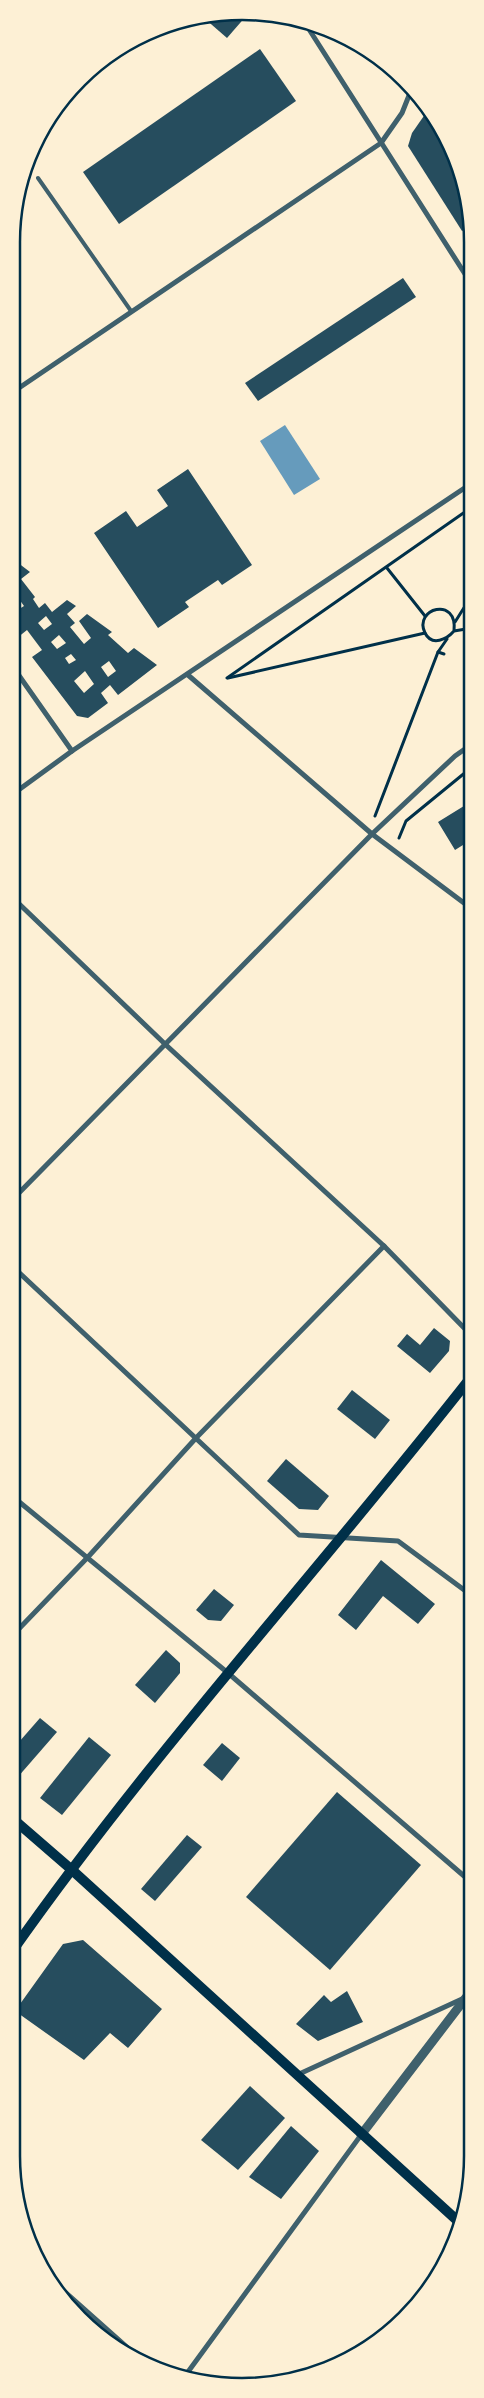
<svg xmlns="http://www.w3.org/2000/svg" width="484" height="2398" viewBox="0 0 484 2398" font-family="Manrope,sans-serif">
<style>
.water{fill:#669bbc}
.building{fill:#264d5e;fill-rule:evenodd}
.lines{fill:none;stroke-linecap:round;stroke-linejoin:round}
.path{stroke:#003049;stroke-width:3}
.service{stroke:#3f606c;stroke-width:4}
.minor{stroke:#3f606c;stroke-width:5}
.tertiary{stroke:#3f606c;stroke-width:9}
.secondary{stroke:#003049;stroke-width:10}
.rim{fill:none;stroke:#003049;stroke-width:2.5}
</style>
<rect width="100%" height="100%" fill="#fdf0d5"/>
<polygon class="water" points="285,425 320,479 294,495 260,441"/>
<g class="building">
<polygon points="247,15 227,38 204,18 218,17"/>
<polygon points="260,49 296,101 119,224 83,172"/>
<polygon points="428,110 449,140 472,225 462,231 408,146 412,133"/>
<polygon points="403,278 416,297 258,401 245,383"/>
<polygon points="188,469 252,565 222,585 218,580 185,602 189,607 158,628 94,533 126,511 137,527 168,506 157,490"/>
<path d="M13 559 30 572 21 579 35 597 33 599 39 608 45 603 52 612 67 600 76 606 67 614 75 623 70 627 84 644 91 638 79 621 87 614 112 632 108 635 128 653 134 648 157 665 118 695 110 685 101 693 108 703 88 718 77 716 32 657 42 650 27 630 17 638 13 632V606L16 611 24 606 19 599 13 604ZM46 616 52 624 44 630 38 623ZM59 635 66 643 57 649 51 642ZM71 654 76 660 69 664 65 658ZM109 661 116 671 108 677 101 667ZM85 671 94 684 84 693 74 681Z"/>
<polygon points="472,801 472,860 463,845 455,850 438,822"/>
<polygon points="434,1328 450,1341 449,1351 430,1373 397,1346 407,1334 420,1345"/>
<polygon points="352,1390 390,1420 375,1439 337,1409"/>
<polygon points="286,1459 329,1496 318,1510 299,1509 267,1481"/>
<polygon points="381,1560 435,1604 418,1624 383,1596 356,1630 338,1615"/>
<polygon points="214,1589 234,1605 221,1621 208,1620 196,1610"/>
<polygon points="166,1650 180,1663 180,1673 155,1703 135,1685"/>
<polygon points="40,1718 57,1732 17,1778 12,1774 12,1750"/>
<polygon points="89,1737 111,1755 62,1815 40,1798"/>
<polygon points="222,1743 240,1758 222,1781 203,1765"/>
<polygon points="337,1792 421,1865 330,1970 246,1897"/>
<polygon points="187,1835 202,1847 155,1901 141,1889"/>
<polygon points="83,1940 162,2009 128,2048 110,2033 84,2060 15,2011 63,1944"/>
<polygon points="347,1991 363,2022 318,2041 296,2024 324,1995 331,2002"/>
<polygon points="250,2086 285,2118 238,2170 201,2140"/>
<polygon points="291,2126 319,2151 281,2199 249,2177"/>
</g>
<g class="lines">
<g class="path">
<polyline points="387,568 425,616"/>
<polyline points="455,622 472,595"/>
<path d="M454 631C458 596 413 608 425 633 432 647 447 639 454 631L472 628"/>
<polyline points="438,652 444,654"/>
<polyline points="227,678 472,507"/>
<polyline points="228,678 425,633"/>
<polyline points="375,816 438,652 447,639"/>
<polyline points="399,838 406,821 472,767"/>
</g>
<polyline class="service" points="38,178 131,311"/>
<g class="minor">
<polyline points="305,23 472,285"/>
<polyline points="13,392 381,143 402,113 412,88"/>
<polyline points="13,667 72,751"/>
<polyline points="188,675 372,834 472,909"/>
<polyline points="13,794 72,751 472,483"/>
<polyline points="13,898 166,1045 384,1246 471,1335"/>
<polyline points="12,1200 372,834 455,756 472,744"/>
<polyline points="12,1266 299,1535 398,1541 471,1595"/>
<polyline points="12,1496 228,1673 471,1882"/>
<polyline points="12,1636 88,1557 196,1438 384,1246"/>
<polyline points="297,2075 462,1999"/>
<polyline points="56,2284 146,2364"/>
<polyline points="185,2376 361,2135"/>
</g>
<polyline class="tertiary" points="361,2135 471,1991"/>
<g class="secondary">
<polyline points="12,1818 72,1870 460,2223"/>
<path d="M11 1953C152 1752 320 1570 471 1377"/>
</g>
</g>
<path d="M0 0H484V2398H0ZM242 20H242A222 222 0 0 1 464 242V2156A222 222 0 0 1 242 2378H242A222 222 0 0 1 20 2156V242A222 222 0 0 1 242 20Z" fill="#fdf0d5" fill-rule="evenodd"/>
<path class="rim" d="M242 20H242A222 222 0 0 1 464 242V2156A222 222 0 0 1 242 2378H242A222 222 0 0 1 20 2156V242A222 222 0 0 1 242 20Z"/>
</svg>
